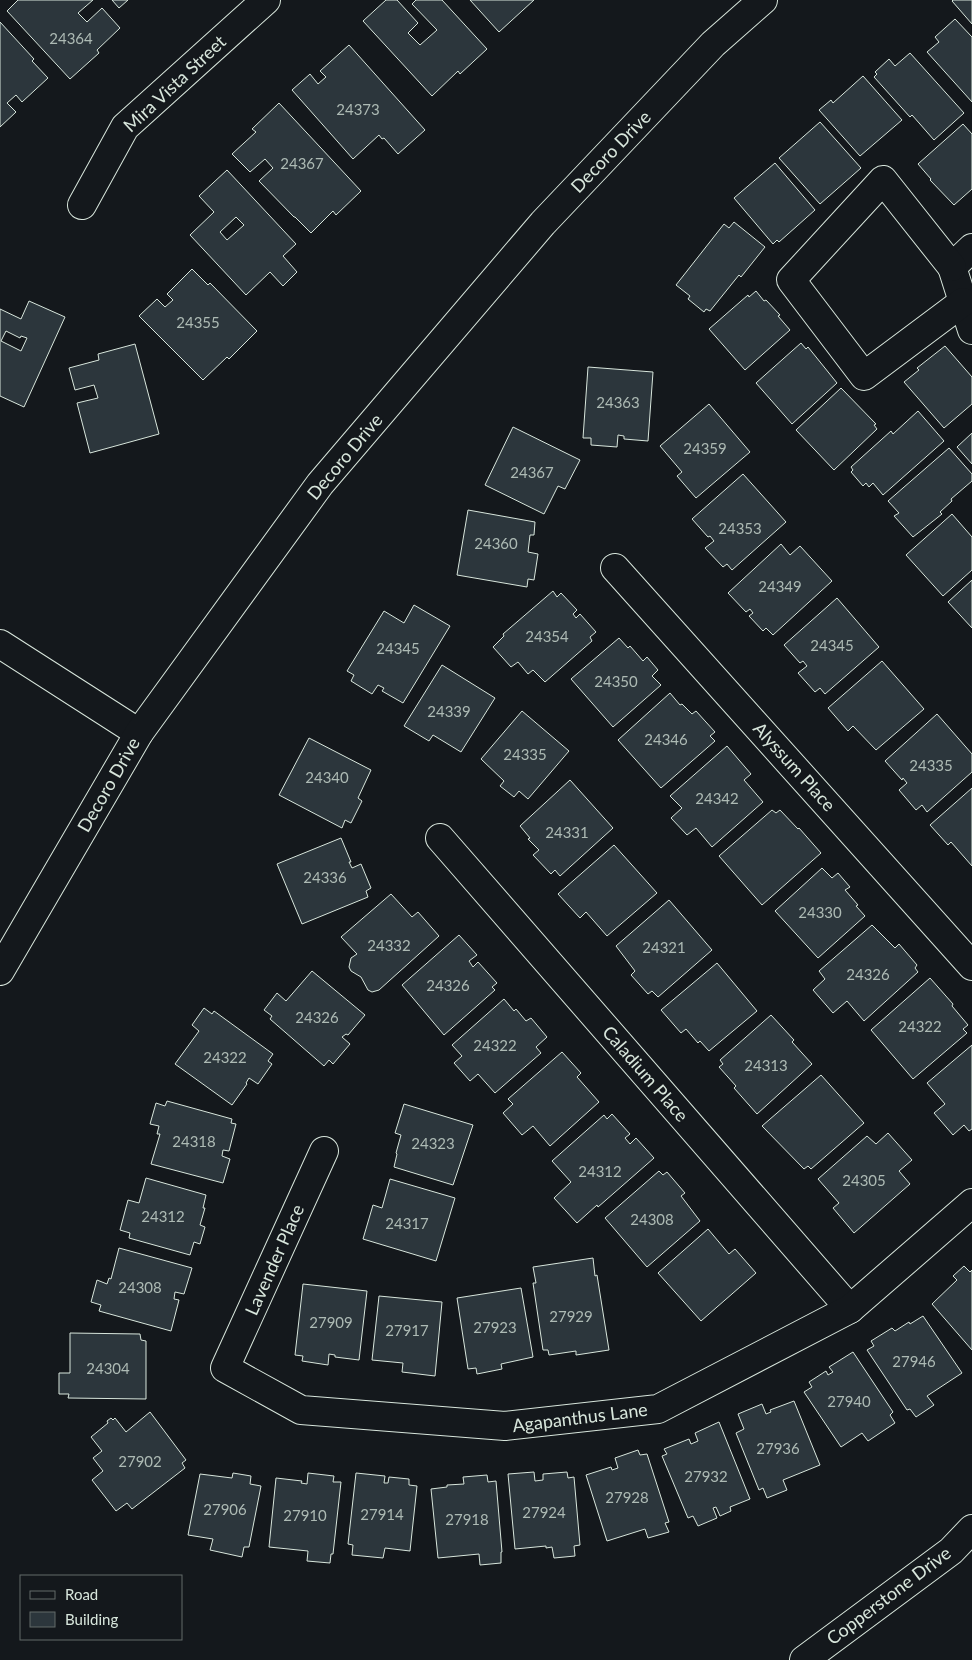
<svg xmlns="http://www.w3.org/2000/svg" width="972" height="1660" viewBox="0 0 972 1660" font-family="Lato,sans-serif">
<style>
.building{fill:#2c363c;stroke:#d8e6dc;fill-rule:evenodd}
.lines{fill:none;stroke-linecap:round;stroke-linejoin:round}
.minor-casing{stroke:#d8e6dc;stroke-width:30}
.major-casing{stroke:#d8e6dc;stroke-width:30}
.minor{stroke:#14181c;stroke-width:28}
.major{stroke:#14181c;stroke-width:28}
.labels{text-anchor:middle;stroke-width:4;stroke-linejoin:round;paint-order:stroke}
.number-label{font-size:15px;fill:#adbab4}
.street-label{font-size:18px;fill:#d8e6dc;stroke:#14181c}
</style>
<rect width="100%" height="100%" fill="#14181c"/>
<g class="building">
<polygon points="18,0 93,0 78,13 87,22 102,8 120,28 97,50 99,53 70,79 7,11"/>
<polygon points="112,0 128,0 119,8"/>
<polygon points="386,0 397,0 418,23 408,33 420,45 437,30 412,4 416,0 442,0 487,49 460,74 458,71 432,96 363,21"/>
<polygon points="470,0 534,0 499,32"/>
<polygon points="953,0 972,0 972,24 952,1"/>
<polygon points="955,19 972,37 972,102 927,52 939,42 935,37"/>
<polygon points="0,22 34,59 32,61 48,78 22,102 16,95 7,103 16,112 0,127"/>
<polygon points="349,45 425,130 398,154 384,138 382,139 379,135 353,159 292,90 310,74 318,84 326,77 320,71"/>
<polygon points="910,53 964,113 934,140 912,115 910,117 874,77 877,74 875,72 889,59 895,66"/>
<polygon points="863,76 902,120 860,156 819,110 831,100 833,103"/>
<polygon points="279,103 361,191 336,215 333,211 311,233 295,217 294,217 259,181 273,168 265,159 250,172 232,154 256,132 252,129"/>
<polygon points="820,122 861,168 820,204 779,158"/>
<polygon points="963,124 972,134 972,189 954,205 930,180 931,179 918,164"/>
<polygon points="775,163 815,210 779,242 777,240 773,244 734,198"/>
<path d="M227 170 296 244 283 256 297 272 283 286 270 272 246 295 190 235 214 212 199 196ZM236 217 244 225 227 240 220 232Z"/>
<polygon points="734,222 765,247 741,277 739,275 710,311 706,309 704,312 688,299 690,296 676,285 724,224 729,228"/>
<polygon points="192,269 208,285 210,283 257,331 229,359 227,357 203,380 139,316 157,299 165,307 173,300 167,294"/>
<polygon points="756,291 764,301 766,300 780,315 778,316 790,330 745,370 709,329 748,295 749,297"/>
<path d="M29 301 65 317 24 407 0 396V309L21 319ZM6 331 20 338 21 336 27 338 21 351 1 341Z"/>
<polygon points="801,343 806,349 808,347 837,383 792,424 756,383"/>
<polygon points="135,344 159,434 90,453 77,403 98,398 94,385 75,390 69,368 99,360 98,354"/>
<polygon points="945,346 972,377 972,404 944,428 904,382 919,370 917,368"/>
<polygon points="588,367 653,372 648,441 624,439 624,436 618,435 617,447 591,445 591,438 583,438"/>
<polygon points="841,388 876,424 874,425 877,429 834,470 796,430"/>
<polygon points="709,404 750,452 696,498 677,476 682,472 660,446"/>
<polygon points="918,411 944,441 883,495 873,483 869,487 866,483 863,486 851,472 853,470 851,467 891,431 893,434"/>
<polygon points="513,427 580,460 565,489 558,486 544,514 485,485"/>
<polygon points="972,433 972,464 957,447"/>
<polygon points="949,448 972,474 972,481 951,499 952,501 940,512 942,514 913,537 894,516 899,513 888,501"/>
<polygon points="743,474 786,522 732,570 727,564 723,567 705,548 714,541 710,536 708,537 692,519"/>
<polygon points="468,510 535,522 534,535 530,535 528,552 538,554 534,580 528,579 527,587 457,575"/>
<polygon points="952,514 972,537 972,570 943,596 906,555"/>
<polygon points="781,544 790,555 800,546 832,581 773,635 766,628 763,631 749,616 753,613 750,609 746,612 728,593"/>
<polygon points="972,580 972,628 948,602"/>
<polygon points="553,591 557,597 561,593 577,610 573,614 576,618 580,614 596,632 590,637 592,641 545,682 533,670 528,674 518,662 511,667 493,647 504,636 503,634"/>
<polygon points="837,598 879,647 825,694 820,688 815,692 798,673 807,666 803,661 800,663 784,645"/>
<polygon points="414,605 450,626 403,703 382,691 384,688 378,685 372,694 351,681 354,675 347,671 384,611 404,623"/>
<polygon points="619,638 628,648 630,646 643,661 647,657 658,670 652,676 661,685 613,727 571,679"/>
<polygon points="882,661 924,709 876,750 853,726 848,731 828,708"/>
<polygon points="442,665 495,698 461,752 433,735 429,741 404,726"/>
<polygon points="670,693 680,705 682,704 692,714 696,711 715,732 710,736 715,741 661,788 618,740"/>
<polygon points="522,711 569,751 528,799 519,791 514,797 500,786 504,781 481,759"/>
<polygon points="937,714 972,754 972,772 927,812 922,805 916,810 899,790 907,783 903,778 902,780 885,761"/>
<polygon points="309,738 371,770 358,798 362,801 351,823 345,820 342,828 279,795"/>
<polygon points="727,746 751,774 744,780 763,802 712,847 696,828 687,835 671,818 682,808 670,796"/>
<polygon points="570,780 613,828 560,876 555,870 551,874 533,855 539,850 528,839 530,838 520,826"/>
<polygon points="972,788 972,866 951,842 948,845 930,825"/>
<polygon points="772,810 776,813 780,810 798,829 799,828 821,853 762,905 719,856"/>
<polygon points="341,838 351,862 349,862 352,868 361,864 371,888 366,891 368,897 302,924 277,864"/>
<polygon points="614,845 657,893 607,936 586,912 580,918 558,894"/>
<polygon points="822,868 832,878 838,873 850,887 845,890 858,905 856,906 865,916 818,958 775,911"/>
<polygon points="391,894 412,917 418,912 439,936 379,990 372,992 368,990 361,977 351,971 349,967 351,958 357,954 341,937"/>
<polygon points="669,900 712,950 658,997 652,991 648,994 631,975 635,971 616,946"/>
<polygon points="872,925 895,948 899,944 917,965 915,968 918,972 864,1021 847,1001 833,1013 813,990 825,979 819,971"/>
<polygon points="459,935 477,955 469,961 473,967 478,962 497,983 492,987 495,990 444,1035 402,985"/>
<polygon points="717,963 757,1011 709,1051 700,1041 698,1043 686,1029 681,1033 661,1010"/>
<polygon points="312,971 365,1015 348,1035 346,1034 342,1037 350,1044 333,1064 329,1060 324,1066 270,1019 272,1016 264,1010 277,993 286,1001"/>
<polygon points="930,978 953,1004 952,1006 968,1025 963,1029 967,1033 913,1079 871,1030"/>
<polygon points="504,999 514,1011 516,1009 526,1021 531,1018 547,1037 536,1047 541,1053 495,1093 478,1074 470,1081 454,1063 462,1056 452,1045"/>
<polygon points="204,1008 212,1014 214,1011 273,1054 268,1061 272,1064 258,1084 249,1078 246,1083 247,1084 232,1105 175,1064 199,1031 192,1025"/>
<polygon points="771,1015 794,1040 792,1042 812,1064 757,1114 734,1088 736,1086 719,1067 723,1064 720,1060"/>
<polygon points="972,1045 972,1129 969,1131 964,1125 953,1135 934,1113 945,1104 927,1083"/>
<polygon points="562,1052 581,1073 577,1077 599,1102 550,1146 533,1126 522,1135 503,1113 513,1104 508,1099"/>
<polygon points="821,1075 864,1123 811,1169 808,1166 804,1169 762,1126"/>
<polygon points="167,1101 232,1119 231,1123 236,1124 229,1151 223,1150 222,1156 230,1159 223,1183 151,1164 160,1134 157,1134 159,1126 150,1124 156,1103 165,1106"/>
<polygon points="404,1104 473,1125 453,1185 394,1167 397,1154 396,1153 401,1135 395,1133"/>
<polygon points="612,1114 630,1134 625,1138 630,1144 636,1138 654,1158 598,1207 597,1205 577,1223 554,1198 571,1182 552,1161 604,1115 607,1119"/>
<polygon points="888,1133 912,1160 899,1171 910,1184 854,1233 833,1208 839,1203 818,1179 867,1136 876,1144"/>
<polygon points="659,1171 663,1175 667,1172 685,1193 681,1196 700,1221 647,1267 605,1218"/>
<polygon points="146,1178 206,1195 203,1208 205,1208 200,1225 205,1227 200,1244 194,1242 190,1255 129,1238 130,1233 120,1230 128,1200 139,1203"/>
<polygon points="390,1179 455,1198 436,1261 363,1239 373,1205 382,1208"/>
<polygon points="708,1229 729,1254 735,1249 756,1273 701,1321 658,1273"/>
<polygon points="119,1248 192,1268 184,1294 175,1292 174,1299 179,1300 171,1331 99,1311 101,1305 91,1302 97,1280 107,1284 109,1278 111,1279"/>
<polygon points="593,1258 595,1276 597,1275 609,1350 576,1355 576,1351 549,1355 548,1350 543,1350 533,1283 536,1283 533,1267"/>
<polygon points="964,1266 970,1272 972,1270 972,1350 932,1304 957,1280 953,1276"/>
<polygon points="303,1284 367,1291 359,1360 335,1357 335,1355 329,1354 328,1365 302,1361 303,1356 295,1355"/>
<polygon points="521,1288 533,1357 501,1364 502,1369 477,1374 476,1368 468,1369 457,1298"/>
<polygon points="379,1296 442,1302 435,1376 402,1372 403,1363 372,1360"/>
<polygon points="923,1316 962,1373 927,1396 934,1405 916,1417 910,1409 907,1410 867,1350 874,1346 871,1341 892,1328 895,1331 909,1322 910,1324"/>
<polygon points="70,1333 140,1334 141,1340 146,1341 146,1399 68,1398 69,1394 59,1394 59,1373 70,1373"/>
<polygon points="853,1352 893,1412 890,1415 895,1423 868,1441 862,1433 841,1447 804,1392 812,1387 809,1382 826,1371 828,1375 833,1372 829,1367"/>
<polygon points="794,1401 820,1465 783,1480 787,1490 767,1498 763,1488 759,1490 736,1433 744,1429 738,1414 762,1404 766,1414 771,1412 770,1410"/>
<polygon points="150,1412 186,1460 182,1463 185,1468 132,1509 127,1503 116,1511 92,1480 103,1471 93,1458 102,1451 91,1437 108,1423 107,1421 111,1418 113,1420 115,1418 126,1432"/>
<polygon points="719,1422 750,1499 730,1507 731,1511 720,1516 716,1507 713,1508 717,1518 698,1526 693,1516 688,1518 662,1456 667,1454 664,1449 689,1439 691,1444 698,1441 695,1433"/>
<polygon points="638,1450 640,1455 647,1454 669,1522 665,1523 669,1532 648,1538 645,1529 607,1541 586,1475 611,1467 612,1470 618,1468 615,1458"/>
<polygon points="534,1472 535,1481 543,1480 543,1474 567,1472 568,1478 574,1477 580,1545 574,1546 575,1556 554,1558 552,1547 546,1548 546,1546 515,1549 508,1474"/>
<polygon points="233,1473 251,1476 250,1484 261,1486 249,1547 244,1547 242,1557 210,1550 213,1539 188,1535 200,1474 232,1478"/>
<polygon points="308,1473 334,1476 333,1482 341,1482 333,1554 331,1554 330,1563 307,1561 308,1551 269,1547 276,1478 302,1481 301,1483 307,1484"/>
<polygon points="356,1473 385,1476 384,1483 388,1483 389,1477 409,1479 409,1485 417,1486 410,1551 385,1548 383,1558 352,1555 353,1545 348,1544"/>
<polygon points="487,1475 488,1482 496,1481 502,1552 501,1552 501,1563 480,1565 479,1554 438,1558 431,1489 447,1487 447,1485 464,1484 463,1477"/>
</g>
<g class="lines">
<defs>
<g id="minor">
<polyline points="82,205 125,127 266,0"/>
<polyline points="972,248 952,267 972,330"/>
<polyline points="952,267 883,180 791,280 864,376 963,302"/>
<polyline points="615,568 972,966"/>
<polyline points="0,644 139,733"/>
<polyline points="440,838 850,1309"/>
<polyline points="324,1151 225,1368 301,1410 505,1426 658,1409 850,1309 972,1203"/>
<polyline points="804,1660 951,1551 972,1529"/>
</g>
<polyline id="major" points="0,971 139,733 320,484 543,223 713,44 763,0"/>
</defs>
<use href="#minor" class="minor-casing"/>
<use href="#major" class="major-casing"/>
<use href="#minor" class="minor"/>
<use href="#major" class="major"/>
</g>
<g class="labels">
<g class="number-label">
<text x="71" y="44">24364</text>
<text x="358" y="115">24373</text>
<text x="302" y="169">24367</text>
<text x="198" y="328">24355</text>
<text x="618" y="408">24363</text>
<text x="705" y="454">24359</text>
<text x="532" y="478">24367</text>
<text x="740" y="534">24353</text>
<text x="496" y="549">24360</text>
<text x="780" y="592">24349</text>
<text x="547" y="642">24354</text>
<text x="832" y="651">24345</text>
<text x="398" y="654">24345</text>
<text x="616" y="687">24350</text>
<text x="449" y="717">24339</text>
<text x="666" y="745">24346</text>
<text x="525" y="760">24335</text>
<text x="931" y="771">24335</text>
<text x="327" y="783">24340</text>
<text x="717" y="804">24342</text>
<text x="567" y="838">24331</text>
<text x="325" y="883">24336</text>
<text x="820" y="918">24330</text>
<text x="389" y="951">24332</text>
<text x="664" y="953">24321</text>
<text x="868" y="980">24326</text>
<text x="448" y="991">24326</text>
<text x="317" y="1023">24326</text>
<text x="920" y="1032">24322</text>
<text x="495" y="1051">24322</text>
<text x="225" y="1063">24322</text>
<text x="766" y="1071">24313</text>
<text x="194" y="1147">24318</text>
<text x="433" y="1149">24323</text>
<text x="600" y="1177">24312</text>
<text x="864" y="1186">24305</text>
<text x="163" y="1222">24312</text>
<text x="652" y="1225">24308</text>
<text x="407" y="1229">24317</text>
<text x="140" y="1293">24308</text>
<text x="571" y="1322">27929</text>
<text x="331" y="1328">27909</text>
<text x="495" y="1333">27923</text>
<text x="407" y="1336">27917</text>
<text x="914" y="1367">27946</text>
<text x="108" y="1374">24304</text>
<text x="849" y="1407">27940</text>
<text x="778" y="1454">27936</text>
<text x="140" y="1467">27902</text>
<text x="706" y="1482">27932</text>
<text x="627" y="1503">27928</text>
<text x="225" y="1515">27906</text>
<text x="544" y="1518">27924</text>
<text x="382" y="1520">27914</text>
<text x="305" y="1521">27910</text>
<text x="467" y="1525">27918</text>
</g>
<g class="street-label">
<text transform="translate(175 84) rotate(-43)" y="6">Mira Vista Street</text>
<text transform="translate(611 152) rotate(-46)" y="6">Decoro Drive</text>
<text transform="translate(345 457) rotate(-50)" y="6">Decoro Drive</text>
<text transform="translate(794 767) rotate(48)" y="6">Alyssum Place</text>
<text transform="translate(109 785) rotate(-60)" y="6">Decoro Drive</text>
<text transform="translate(645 1074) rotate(49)" y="6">Caladium Place</text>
<text transform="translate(275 1260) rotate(-66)" y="6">Lavender Place</text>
<text transform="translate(580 1418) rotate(-7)" y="6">Agapanthus Lane</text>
<text transform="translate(889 1596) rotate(-37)" y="6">Copperstone Drive</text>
</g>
</g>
<rect x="20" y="1575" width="162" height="65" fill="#14181c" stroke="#626a69"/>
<rect x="30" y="1591" width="25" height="8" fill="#14181c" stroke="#626a69"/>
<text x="65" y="1600" font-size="15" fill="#d8e6dc">Road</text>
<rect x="30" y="1612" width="25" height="15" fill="#2c363c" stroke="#626a69"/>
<text x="65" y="1625" font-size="15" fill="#d8e6dc">Building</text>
</svg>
